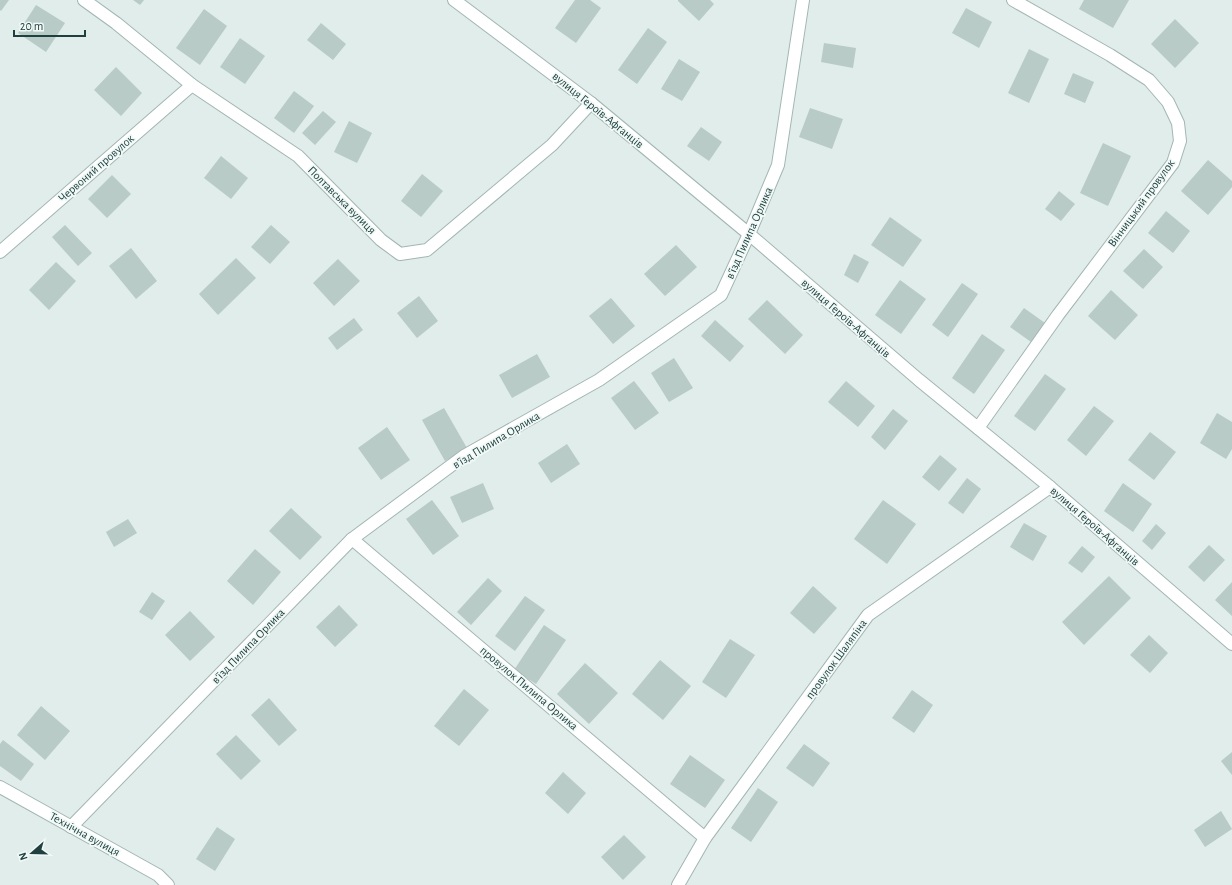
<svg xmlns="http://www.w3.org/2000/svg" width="1232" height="885" viewBox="0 0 1232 885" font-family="'Alegreya Sans',sans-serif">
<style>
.building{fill:#b8cbc7}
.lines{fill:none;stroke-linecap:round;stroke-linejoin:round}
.street-casing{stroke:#a2b6b3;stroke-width:14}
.street{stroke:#fff;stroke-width:12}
.labels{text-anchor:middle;stroke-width:3.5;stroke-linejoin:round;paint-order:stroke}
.street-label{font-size:12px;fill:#1f403f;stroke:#f1f9f7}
</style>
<rect width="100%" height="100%" fill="#e0edea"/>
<g class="building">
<polygon points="0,0 9,0 1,11 0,10"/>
<polygon points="133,0 144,0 140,5"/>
<polygon points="575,0 590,0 601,8 576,43 555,28"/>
<polygon points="678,0 710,0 714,4 699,21 678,1"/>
<polygon points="1084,0 1129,0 1113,28 1079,9"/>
<polygon points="36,5 65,23 46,52 18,33"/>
<polygon points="966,8 992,22 979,48 952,33"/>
<polygon points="204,9 227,26 200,65 176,48"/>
<polygon points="1175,19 1199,43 1175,68 1151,44"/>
<polygon points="321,23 346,44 333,60 307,40"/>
<polygon points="648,28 667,42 637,84 618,70"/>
<polygon points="240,38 265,56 245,84 220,67"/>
<polygon points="824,43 856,48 853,68 821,62"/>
<polygon points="1029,49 1049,59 1029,103 1008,93"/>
<polygon points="679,59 700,72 682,101 661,89"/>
<polygon points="116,67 142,93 121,116 94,90"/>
<polygon points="1073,73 1094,82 1085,103 1064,94"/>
<polygon points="294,91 314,106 294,133 274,118"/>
<polygon points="810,108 843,119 832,149 799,137"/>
<polygon points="323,111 336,122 315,145 302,133"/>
<polygon points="349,121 372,133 357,163 334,152"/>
<polygon points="701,127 722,142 709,161 687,146"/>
<polygon points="1103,143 1131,156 1108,206 1080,193"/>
<polygon points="221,156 248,178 231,199 204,178"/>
<polygon points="1208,160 1232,181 1232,187 1208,215 1181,191"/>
<polygon points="422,174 443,191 421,217 401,201"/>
<polygon points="112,175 131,194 107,218 88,199"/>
<polygon points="1059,191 1075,204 1061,221 1045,209"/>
<polygon points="1166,211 1190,231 1173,253 1148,233"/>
<polygon points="890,217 922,240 903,267 871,245"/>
<polygon points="65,225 92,253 78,266 52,237"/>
<polygon points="271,225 290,242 270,264 251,247"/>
<polygon points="676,245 697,267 665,296 644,274"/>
<polygon points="131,248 157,281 136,299 109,266"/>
<polygon points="1144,249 1163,267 1143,289 1123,271"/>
<polygon points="854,254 869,262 858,283 844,275"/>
<polygon points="236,258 256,278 218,315 199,294"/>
<polygon points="338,259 360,281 334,306 313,283"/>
<polygon points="56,262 76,281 49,310 29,290"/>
<polygon points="900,280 926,299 901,334 875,315"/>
<polygon points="962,283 978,294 948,337 932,325"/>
<polygon points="1111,290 1138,315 1115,340 1088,316"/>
<polygon points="419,296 438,321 417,338 397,313"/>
<polygon points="611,298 635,326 613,344 589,316"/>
<polygon points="767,300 803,335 785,354 748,319"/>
<polygon points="1024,308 1045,323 1031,342 1010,327"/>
<polygon points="354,318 363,330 337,350 328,338"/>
<polygon points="715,320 744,346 730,362 701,336"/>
<polygon points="982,334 1005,350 974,394 952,378"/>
<polygon points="537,354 550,377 512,398 499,375"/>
<polygon points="674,358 693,388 669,402 651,373"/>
<polygon points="1045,374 1066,389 1035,431 1014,416"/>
<polygon points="634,381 659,413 635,430 611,398"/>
<polygon points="846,381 875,406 858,427 828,402"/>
<polygon points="1094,406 1114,421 1086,456 1067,440"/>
<polygon points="444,408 467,448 445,461 422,420"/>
<polygon points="893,409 908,421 885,450 871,437"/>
<polygon points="1217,413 1232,422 1232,449 1226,459 1200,443"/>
<polygon points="387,427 410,460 381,480 358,448"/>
<polygon points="1150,432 1176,452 1154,480 1128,460"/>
<polygon points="567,444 580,464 551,483 538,463"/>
<polygon points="940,455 957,469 939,491 922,477"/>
<polygon points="967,478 981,489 963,514 948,503"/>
<polygon points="483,483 494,509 462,523 450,497"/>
<polygon points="1123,483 1152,504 1133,532 1104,511"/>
<polygon points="432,500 459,536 433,555 406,519"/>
<polygon points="883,500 916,524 887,564 854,539"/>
<polygon points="291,508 322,537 300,560 269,531"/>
<polygon points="128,519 137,533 114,547 106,532"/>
<polygon points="1024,523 1047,536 1033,561 1010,547"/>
<polygon points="1156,524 1166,533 1152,550 1142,541"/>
<polygon points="1209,545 1225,560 1204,582 1188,567"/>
<polygon points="1082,546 1095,557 1082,573 1068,563"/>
<polygon points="255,549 281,572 253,605 227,581"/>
<polygon points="1109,576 1131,598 1084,645 1062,622"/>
<polygon points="488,578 502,591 471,625 457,612"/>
<polygon points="1232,582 1232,616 1215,600"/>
<polygon points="813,586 837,608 814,634 790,613"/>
<polygon points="152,592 165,601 152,620 139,612"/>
<polygon points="525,596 545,610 515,651 495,636"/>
<polygon points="339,605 358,625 335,647 316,627"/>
<polygon points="190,611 215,637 190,661 165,635"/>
<polygon points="544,625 566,640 536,684 514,670"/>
<polygon points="1149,635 1168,653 1150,673 1130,655"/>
<polygon points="730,639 755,655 726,698 702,682"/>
<polygon points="660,660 691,686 663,720 632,694"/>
<polygon points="585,663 618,693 589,724 557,694"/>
<polygon points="464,689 489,710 459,746 434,726"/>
<polygon points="912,690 933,705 914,733 892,718"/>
<polygon points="269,698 297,730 279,746 251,715"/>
<polygon points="41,706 70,731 45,760 17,735"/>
<polygon points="236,735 261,761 241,780 216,754"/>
<polygon points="3,740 34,764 21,781 0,766 0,744"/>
<polygon points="804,744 830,763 813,787 786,768"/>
<polygon points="1232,752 1232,775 1221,761"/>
<polygon points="690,755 725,780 705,808 670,784"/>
<polygon points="563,772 586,793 568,814 545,793"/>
<polygon points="758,788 778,802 751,842 731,828"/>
<polygon points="1221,811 1232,829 1205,847 1194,830"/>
<polygon points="217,827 235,839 215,871 196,859"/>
<polygon points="624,835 646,857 623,880 601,857"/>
</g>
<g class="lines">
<defs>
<g id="street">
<polyline points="84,0 116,23 192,85 298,156 381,240 400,254 427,250 552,145 591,103"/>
<polyline points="454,0 591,103 749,234 919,380 1050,487 1232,644"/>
<polyline points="0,252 192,85"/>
<polyline points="978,428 1058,315 1173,163 1180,141 1178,123 1168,102 1149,80 1110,55 1013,0"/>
<polyline points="352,539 705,838"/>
<polyline points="0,787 158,875 168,885"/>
<polyline points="71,827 352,539 464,456 599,380 721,295 749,234 778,165 803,0"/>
<polyline points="678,885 705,838 868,615 1050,487"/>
</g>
</defs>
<use href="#street" class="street-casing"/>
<use href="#street" class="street"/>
</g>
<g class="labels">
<g class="street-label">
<text transform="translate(598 110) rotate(39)" y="4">вулиця Героїв-Афганців</text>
<text transform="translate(96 168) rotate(-41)" y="4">Червоний провулок</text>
<text transform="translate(342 200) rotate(45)" y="4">Полтавська вулиця</text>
<text transform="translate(1141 203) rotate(-54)" y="4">Вінницький провулок</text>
<text transform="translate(749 233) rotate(-66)" y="4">в'їзд Пилипа Орлика</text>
<text transform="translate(846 318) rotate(41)" y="4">вулиця Героїв-Афганців</text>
<text transform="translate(496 440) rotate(-31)" y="4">в'їзд Пилипа Орлика</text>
<text transform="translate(1095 526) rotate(41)" y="4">вулиця Героїв-Афганців</text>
<text transform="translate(248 646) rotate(-46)" y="4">в'їзд Пилипа Орлика</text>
<text transform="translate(836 659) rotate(-54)" y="4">провулок Шаляпіна</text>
<text transform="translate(529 688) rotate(40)" y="4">провулок Пилипа Орлика</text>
<text transform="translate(85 834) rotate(29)" y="4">Технічна вулиця</text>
</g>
</g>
<g transform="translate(32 853) rotate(250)" stroke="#f1f9f7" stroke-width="3" paint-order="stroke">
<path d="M0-3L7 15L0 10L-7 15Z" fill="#1f403f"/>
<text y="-6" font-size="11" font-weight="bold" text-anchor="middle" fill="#1f403f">N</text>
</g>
<path d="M14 30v6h71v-6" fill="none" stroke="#1f403f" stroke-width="2"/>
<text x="20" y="30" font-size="12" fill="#1f403f" stroke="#f1f9f7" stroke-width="3" paint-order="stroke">20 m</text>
</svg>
